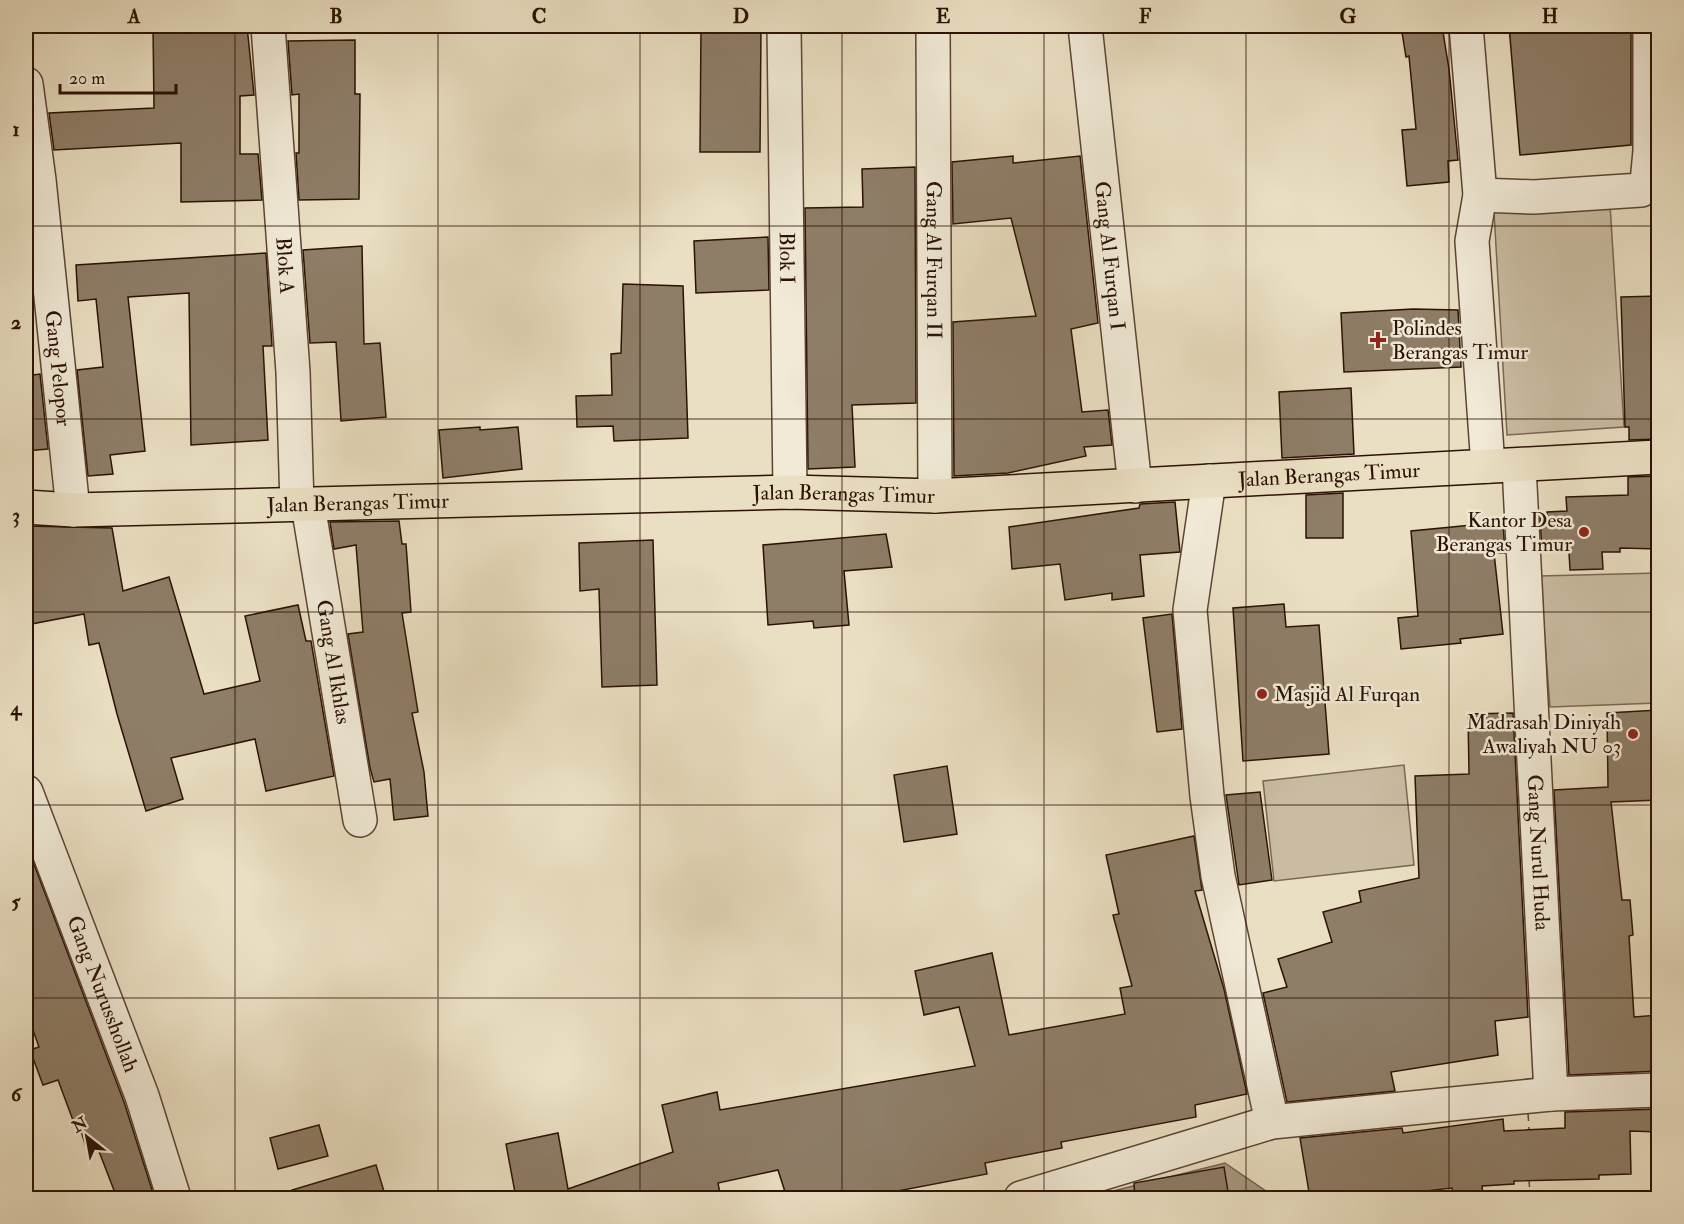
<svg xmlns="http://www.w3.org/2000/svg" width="1684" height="1224" viewBox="0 0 1684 1224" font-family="'IM FELL Double Pica',serif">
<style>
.green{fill:#cabca2;stroke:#7a6754;stroke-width:1.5}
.water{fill:#a99982;stroke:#776350;stroke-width:1.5}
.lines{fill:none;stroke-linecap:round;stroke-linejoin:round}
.ferry{stroke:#5d4837;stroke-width:1.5;stroke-dasharray:8 6;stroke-linecap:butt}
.building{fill:#8e7d67;stroke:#2b1205;stroke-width:1.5}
.minor-casing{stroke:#5b4534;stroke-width:36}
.major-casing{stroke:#2b1205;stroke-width:36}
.minor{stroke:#f1ead7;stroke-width:33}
.major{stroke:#eadfc2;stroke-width:33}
.grid{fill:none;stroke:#2b1205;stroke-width:1.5;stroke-opacity:0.55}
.poi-dot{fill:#8f2418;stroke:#f1ead7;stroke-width:2}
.labels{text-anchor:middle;stroke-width:5;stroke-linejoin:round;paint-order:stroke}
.street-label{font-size:21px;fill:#2b1205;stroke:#f1ead7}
.poi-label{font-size:21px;fill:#2b1205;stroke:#f1ead7;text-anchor:start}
.neatline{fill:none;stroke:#2b1205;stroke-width:2}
.grid-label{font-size:20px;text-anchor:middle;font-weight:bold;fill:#2b1205}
</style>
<rect width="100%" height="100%" fill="#eadfc2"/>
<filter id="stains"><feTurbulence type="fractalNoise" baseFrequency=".00333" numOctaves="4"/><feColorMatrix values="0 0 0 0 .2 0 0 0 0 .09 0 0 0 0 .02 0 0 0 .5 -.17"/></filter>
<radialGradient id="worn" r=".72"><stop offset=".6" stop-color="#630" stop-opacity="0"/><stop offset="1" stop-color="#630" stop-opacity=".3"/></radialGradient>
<g class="green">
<polygon points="1610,205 1624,427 1507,435 1494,212"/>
<polygon points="1658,573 1658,703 1550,707 1540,576"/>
<polygon points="1404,765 1414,865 1274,881 1263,781"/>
</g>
<polygon class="water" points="1225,1163 1276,1198 1090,1198 1105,1193"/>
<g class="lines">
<g class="ferry">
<polyline points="1528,1113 1529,1129"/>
<polyline points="1529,1179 1530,1198"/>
</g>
</g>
<g class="building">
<polygon points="153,26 247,26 254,95 240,96 240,154 258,154 262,200 181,202 181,143 54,150 49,113 154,108"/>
<polygon points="701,26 761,26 760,152 700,152"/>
<polygon points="1401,26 1442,26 1449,69 1458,160 1448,161 1449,182 1407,186 1402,130 1416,129 1409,56 1406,57"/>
<polygon points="1509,26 1631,26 1631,145 1520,155"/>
<polygon points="355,40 355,94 360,94 359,199 299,200 296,153 299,153 299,94 292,95 288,41"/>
<polygon points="1013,156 1013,163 1080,156 1098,323 1071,329 1082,412 1108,410 1112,445 1084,447 1086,456 1008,473 954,476 953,322 1036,316 1011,218 953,224 952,162"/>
<polygon points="915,167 916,403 852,405 855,467 808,469 805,208 863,207 862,169"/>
<polygon points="768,237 769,290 696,293 694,241"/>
<polygon points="362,246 364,344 380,343 386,417 341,421 336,342 310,343 303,250"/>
<polygon points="266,253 272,346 263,346 268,440 191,445 189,293 128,297 145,451 110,455 113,474 88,476 77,370 103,367 96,299 78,301 76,265"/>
<polygon points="623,284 683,286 688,438 614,441 613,426 577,427 576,396 612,395 611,354 621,353"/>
<polygon points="1659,296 1659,439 1629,440 1629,427 1625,427 1621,297"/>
<polygon points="1413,309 1458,310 1461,367 1344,372 1341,313"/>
<polygon points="40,374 48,449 26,451 26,376"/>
<polygon points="1351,388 1354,454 1282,458 1279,392"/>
<polygon points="480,427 480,430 518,427 522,469 443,478 439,430"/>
<polygon points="1659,476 1659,549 1620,548 1620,552 1602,552 1603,569 1570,570 1569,552 1542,552 1540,518 1547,518 1547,512 1567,511 1566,497 1628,495 1628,477"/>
<polygon points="1343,493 1343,538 1306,538 1306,495"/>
<polygon points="1175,502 1180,552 1140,555 1144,596 1112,600 1112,593 1065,600 1060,564 1012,569 1009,527 1139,508 1140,504"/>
<polygon points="399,521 402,544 406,544 411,612 402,613 418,712 412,713 424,772 428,816 394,820 390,779 374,782 370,768 348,634 363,632 356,545 334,549 330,522"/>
<polygon points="1503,522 1505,553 1494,553 1503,634 1460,639 1461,643 1401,649 1398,618 1418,616 1411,531"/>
<polygon points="26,526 112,528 123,591 169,577 204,694 260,681 245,616 298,605 306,641 311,641 334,776 266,791 255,739 171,758 183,799 146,811 117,714 99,643 89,645 84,614 26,625"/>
<polygon points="886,534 892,567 844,571 849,625 814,628 813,621 768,625 763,545"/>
<polygon points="653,540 657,685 602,687 599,589 580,591 579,543"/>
<polygon points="1284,604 1286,627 1319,625 1329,754 1243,761 1233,608"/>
<polygon points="1172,614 1182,729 1157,732 1143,618"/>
<polygon points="1659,710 1659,800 1611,802 1622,900 1630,900 1633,935 1629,936 1634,1017 1659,1015 1659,1071 1569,1075 1554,790 1608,787 1607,713"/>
<polygon points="1513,713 1528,1017 1495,1021 1498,1055 1391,1072 1395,1091 1287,1102 1263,993 1287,987 1278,959 1332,942 1323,912 1361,902 1359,891 1419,878 1415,776 1469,774 1468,714"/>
<polygon points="947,766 957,834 904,842 894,775"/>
<polygon points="1260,792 1272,880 1239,885 1226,795"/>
<polygon points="1194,836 1202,890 1195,891 1224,989 1247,1094 1195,1105 1196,1117 1061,1142 1062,1148 985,1163 987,1174 887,1193 888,1198 787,1198 778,1170 718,1183 721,1198 555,1198 554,1194 558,1193 516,1198 506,1144 558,1133 568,1189 673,1152 662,1105 717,1092 720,1110 975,1066 959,1007 924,1015 915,971 992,953 1009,1035 1125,1014 1120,988 1132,986 1113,915 1119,914 1106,855"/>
<polygon points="26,843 124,1102 153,1193 136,1198 117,1198 95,1141 85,1144 78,1121 74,1123 58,1080 43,1085 30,1050 39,1047 26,1010"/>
<polygon points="1659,1109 1659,1132 1630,1131 1631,1174 1599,1175 1599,1179 1514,1181 1514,1184 1482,1186 1483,1196 1453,1197 1452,1188 1362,1198 1310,1198 1300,1138 1402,1128 1403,1133 1503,1119 1504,1131 1565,1128 1565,1112"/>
<polygon points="319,1125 328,1156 278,1169 270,1138"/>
<polygon points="376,1165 386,1198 293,1198 292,1190"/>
<polygon points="1224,1167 1229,1198 1135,1198 1134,1183"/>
</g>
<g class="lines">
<defs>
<g id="minor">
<path id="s1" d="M268 26 293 372 297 505"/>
<path id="s2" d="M784 26 790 492"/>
<path id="s3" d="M933 26 935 496"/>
<path id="s4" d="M1085 26 1135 486"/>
<polyline points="1466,26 1480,195 1472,241 1488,466"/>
<path id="s5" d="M26 84 39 180 73 510"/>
<polyline points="1480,195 1534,197 1641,190 1647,183 1650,151 1650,26"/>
<path id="s6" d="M1519 466 1551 1094"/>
<polyline points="1209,481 1190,610 1207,796 1218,876 1272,1122"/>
<path id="s7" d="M308 505 360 820"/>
<path id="s8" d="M26 792 142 1096 174 1198"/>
<polyline points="1021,1198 1272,1122 1551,1094 1658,1090"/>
</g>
<g id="major">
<path id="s9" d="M26 507 73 510 790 492 935 496 1658 457"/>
</g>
</defs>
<use href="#minor" class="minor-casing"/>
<use href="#major" class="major-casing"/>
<use href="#minor" class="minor"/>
<use href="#major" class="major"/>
</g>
<path class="grid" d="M235 26V1198M438 26V1198M640 26V1198M842 26V1198M1044 26V1198M1246 26V1198M1449 26V1198M26 226H1658M26 419H1658M26 612H1658M26 805H1658M26 998H1658"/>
<g class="poi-dot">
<path d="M1375 331h6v6h6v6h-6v6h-6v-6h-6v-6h6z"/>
<circle cx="1584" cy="532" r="6"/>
<circle cx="1262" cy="694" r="6"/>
<circle cx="1633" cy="734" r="6"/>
</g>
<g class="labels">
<g class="street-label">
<text dy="7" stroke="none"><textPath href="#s4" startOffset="231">Gang Al Furqan I</textPath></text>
<text dy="7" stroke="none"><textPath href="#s2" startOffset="232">Blok I</textPath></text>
<text dy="7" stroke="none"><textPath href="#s3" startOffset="234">Gang Al Furqan II</textPath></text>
<text dy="7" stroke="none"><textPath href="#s1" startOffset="240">Blok A</textPath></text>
<text dy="7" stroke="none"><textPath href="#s5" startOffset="286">Gang Pelopor</textPath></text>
<text dy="7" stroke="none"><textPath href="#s9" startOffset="1304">Jalan Berangas Timur</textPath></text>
<text dy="7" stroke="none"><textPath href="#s9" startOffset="818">Jalan Berangas Timur</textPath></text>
<text dy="7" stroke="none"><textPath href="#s9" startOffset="332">Jalan Berangas Timur</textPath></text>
<text dy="7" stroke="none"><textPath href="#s7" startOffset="159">Gang Al Ikhlas</textPath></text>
<text dy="7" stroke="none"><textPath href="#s6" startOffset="387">Gang Nurul Huda</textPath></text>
<text dy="7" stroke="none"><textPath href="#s8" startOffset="216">Gang Nurusshollah</textPath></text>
</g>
<g class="poi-label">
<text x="1392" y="335">Polindes<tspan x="1392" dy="24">Berangas Timur</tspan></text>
<text x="1572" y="527" text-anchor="end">Kantor Desa<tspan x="1572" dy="24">Berangas Timur</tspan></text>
<text x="1274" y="701">Masjid Al Furqan</text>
<text x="1621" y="729" text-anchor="end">Madrasah Diniyah<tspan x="1621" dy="24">Awaliyah NU 03</tspan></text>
</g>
</g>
<rect width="1684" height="1224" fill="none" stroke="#eadfc2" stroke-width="66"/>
<g transform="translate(87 1137) rotate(329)" stroke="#f1ead7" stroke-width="4.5" paint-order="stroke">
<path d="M0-4.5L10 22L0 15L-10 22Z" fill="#2b1205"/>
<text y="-9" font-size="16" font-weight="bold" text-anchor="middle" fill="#2b1205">N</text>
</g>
<path d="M60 84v9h116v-9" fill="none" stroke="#2b1205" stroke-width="3"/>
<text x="69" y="84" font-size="18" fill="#2b1205" stroke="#f1ead7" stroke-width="4.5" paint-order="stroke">20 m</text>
<rect x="33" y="33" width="1618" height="1158" class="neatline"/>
<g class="grid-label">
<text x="134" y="23">A</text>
<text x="336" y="23">B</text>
<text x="539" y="23">C</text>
<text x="741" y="23">D</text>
<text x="943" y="23">E</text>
<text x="1145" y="23">F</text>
<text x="1348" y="23">G</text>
<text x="1550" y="23">H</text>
<text x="16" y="136">1</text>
<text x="16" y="329">2</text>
<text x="16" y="522">3</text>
<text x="16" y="715">4</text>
<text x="16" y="908">5</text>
<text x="16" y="1101">6</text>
</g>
<rect width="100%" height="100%" filter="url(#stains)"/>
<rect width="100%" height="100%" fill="url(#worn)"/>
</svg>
